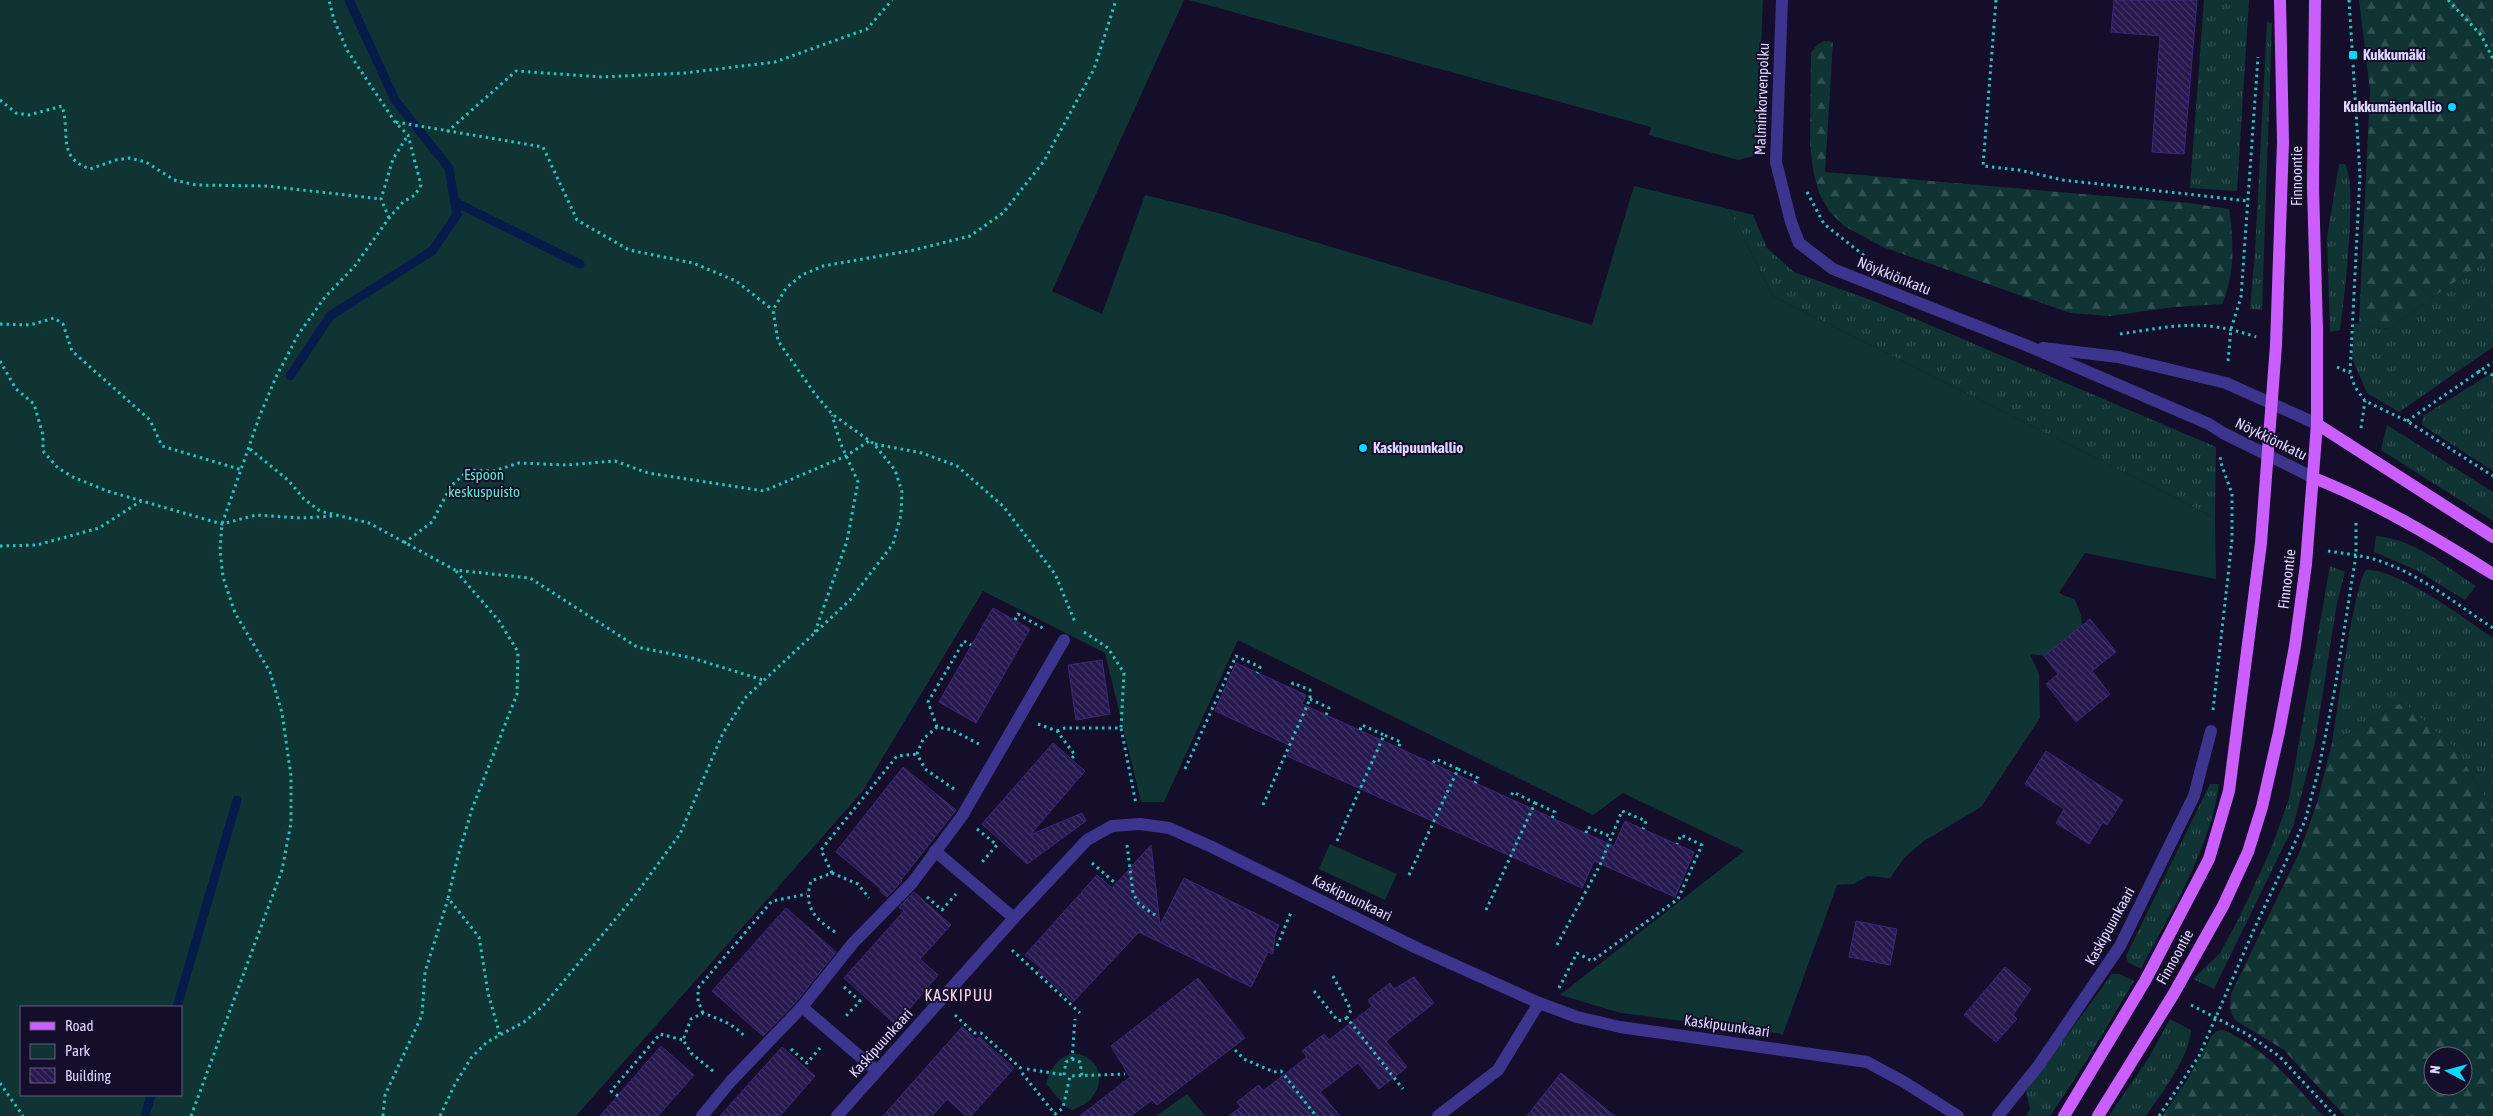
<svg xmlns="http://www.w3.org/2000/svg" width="2493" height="1116" viewBox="0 0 2493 1116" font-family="'Asap Condensed',sans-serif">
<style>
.grass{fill:url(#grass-tufts)}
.forest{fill:url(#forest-firs);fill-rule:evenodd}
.park{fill:#103434;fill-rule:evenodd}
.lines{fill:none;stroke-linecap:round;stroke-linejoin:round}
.stream{stroke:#051c4b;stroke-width:9}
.building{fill:url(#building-back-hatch);stroke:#3c287b}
.path{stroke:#24c6c3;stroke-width:3;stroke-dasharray:2.5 4;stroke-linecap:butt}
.minor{stroke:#3c348d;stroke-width:12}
.major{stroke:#ca5eff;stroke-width:12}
.poi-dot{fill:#03dbff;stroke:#140e2a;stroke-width:2}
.labels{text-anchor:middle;stroke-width:4;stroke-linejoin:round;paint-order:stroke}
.poi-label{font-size:15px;font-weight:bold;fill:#ddd7ff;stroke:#140e2a;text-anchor:start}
.street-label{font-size:15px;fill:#ddd7ff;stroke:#140e2a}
.park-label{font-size:15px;fill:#57ebcc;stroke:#140e2a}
.neighbourhood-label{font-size:16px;letter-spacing:1px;fill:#ffd9ef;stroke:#140e2a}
</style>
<defs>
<pattern id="grass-tufts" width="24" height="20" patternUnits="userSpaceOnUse" patternTransform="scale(1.25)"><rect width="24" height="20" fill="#103434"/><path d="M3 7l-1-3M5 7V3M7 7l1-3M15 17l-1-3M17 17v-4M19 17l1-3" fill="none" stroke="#325152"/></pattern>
<pattern id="forest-firs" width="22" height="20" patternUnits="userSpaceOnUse" patternTransform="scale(1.25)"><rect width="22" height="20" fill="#103434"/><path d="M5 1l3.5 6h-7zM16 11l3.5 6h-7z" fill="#325152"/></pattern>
<pattern id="building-back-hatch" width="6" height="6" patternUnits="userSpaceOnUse" patternTransform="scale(1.25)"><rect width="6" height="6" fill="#25184d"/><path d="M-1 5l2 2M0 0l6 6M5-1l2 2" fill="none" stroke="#443968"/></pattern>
</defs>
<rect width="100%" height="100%" fill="#140e2a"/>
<g class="grass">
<polygon points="2204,0 2249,0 2237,191 2190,188"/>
<polygon points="2267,22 2272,23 2262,310 2250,309 2255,252"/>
<path d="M2339 164H2345C2358 186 2344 300 2340 330L2330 332 2327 238Z"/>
<polygon points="1729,209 1753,215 1767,248 1794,272 1876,302 2216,447 2215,518 1773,296"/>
<polygon points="2493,255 2493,347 2399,412 2367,393 2352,358 2354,323 2388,329"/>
<polygon points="2493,372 2493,471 2422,425 2423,416"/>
<polygon points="2387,425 2493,492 2493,521 2381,450"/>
<path d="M2376 536C2414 539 2445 566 2476 586L2465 600 2418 571 2374 552Z"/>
<polygon points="2330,566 2345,572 2337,603 2315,742 2293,827 2214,989 2193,979 2220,953 2240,916 2271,849 2289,799"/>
<path d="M2366 570C2395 567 2468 620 2493 638V810L2456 749 2403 702 2332 743C2337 715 2354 583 2366 570Z"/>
<path d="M2210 784H2219C2210 850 2171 911 2141 969L2128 962 2126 956Z"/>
<polygon points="2112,974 2119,974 2134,981 2089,1057 2050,1116 2026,1116 2030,1109 2026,1091"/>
<path d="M2170 1019 2191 1030C2190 1056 2161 1094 2146 1116H2109L2148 1059Z"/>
</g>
<g class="forest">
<polygon points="2359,0 2493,0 2493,255 2388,329 2359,324 2370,91"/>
<path d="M1824 41 1833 42 1825 172 2189 203 2229 209C2234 240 2235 276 2222 304L2174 307 2110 316 2070 313 1883 247 1844 226 1829 211 1819 193 1813 170 1810 144 1811 53 1817 45Z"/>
<path d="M2403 702 2456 749 2493 810V1116H2345L2284 1050 2235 1020 2230 1010 2231 994 2300 851 2317 803 2332 743ZM2433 1056H2463V1086H2433Z"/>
<path d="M2223 1030C2267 1049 2291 1081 2323 1116H2162L2188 1079 2212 1035 2217 1031Z"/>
</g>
<g class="park">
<path d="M0 0H1184L1052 291 1102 314 1145 195 1218 213 1592 325 1634 186 1729 209 1773 296 2215 518 2216 579 2085 553 2059 593 2075 600 2081 615 2082 626 2044 656 2030 654 2039 674 2040 718 1981 807 1924 841 1905 857 1890 878 1867 876 1854 884 1837 885 1783 1034 1621 1013 1560 995 1744 851 1623 793 1593 815 1238 640 1164 802H1141L1105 653 983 591 862 792 576 1116H0ZM21 1007H181V1095H21Z"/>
<polygon points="1189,0 1763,0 1757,141 1753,156 1738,160 1649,135 1651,127"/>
<polygon points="1330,844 1397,874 1385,900 1319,869"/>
<path d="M1073 1053C1100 1056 1107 1081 1090 1100 1086 1104 1078 1107 1073 1110L1067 1108 1046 1084C1050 1069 1057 1058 1073 1053Z"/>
<polygon points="1187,1094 1205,1116 1156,1116"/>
</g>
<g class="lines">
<g class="stream">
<polyline points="455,202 580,264"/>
<polyline points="290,376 330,316 432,251 457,215 449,168 395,100 349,0"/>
<polyline points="177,1007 237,800"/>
<polyline points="145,1116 151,1095"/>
</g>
</g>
<g class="building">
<polygon points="2114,0 2197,0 2184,154 2152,152 2160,36 2111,32"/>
<polygon points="993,608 1030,629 976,723 939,702"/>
<polygon points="2090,619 2116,652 2092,671 2110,694 2076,722 2046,684 2058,674 2044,656"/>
<polygon points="1102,660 1110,714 1076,720 1068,665"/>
<polygon points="1236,663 1306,695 1302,704 1614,846 1625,821 1694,852 1675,897 1594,861 1582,888 1287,756 1291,746 1215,711"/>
<polygon points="1053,743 1085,771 1030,835 1082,813 1086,821 1027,864 982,824"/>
<polygon points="2046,751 2123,800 2107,825 2103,822 2089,844 2056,823 2064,809 2025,784"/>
<polygon points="903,767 956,810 901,880 902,881 887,897 880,891 881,889 836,852"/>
<polygon points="1151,845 1160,925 1184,878 1279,925 1275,934 1273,954 1268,952 1251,987 1139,932 1073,1002 1038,971 1041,968 1025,955 1097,875 1112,888"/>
<polygon points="914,892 951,925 920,959 938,975 896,1025 844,978 904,911 899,907"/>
<polygon points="786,908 836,952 796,1002 763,1036 712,991"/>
<polygon points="1856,921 1897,929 1890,965 1849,957"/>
<polygon points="2005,967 2031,989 2013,1015 2017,1019 1996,1042 1964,1015"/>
<polygon points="1414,977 1434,1003 1386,1041 1407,1067 1379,1089 1358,1063 1320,1092 1340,1116 1229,1116 1241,1107 1237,1102 1259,1085 1263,1091 1307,1057 1302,1051 1324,1034 1329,1040 1366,1011 1372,1006 1368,1000 1390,983 1394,989"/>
<polygon points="1198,978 1245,1038 1157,1105 1152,1100 1131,1116 1080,1116 1130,1077 1111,1046"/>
<polygon points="962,1027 977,1040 979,1037 1014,1068 971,1116 966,1116 947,1099 932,1116 883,1116"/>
<polygon points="661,1046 694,1075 658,1116 600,1116"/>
<polygon points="782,1047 815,1076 780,1116 720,1116"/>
<polygon points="1561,1073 1590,1096 1615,1116 1527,1116"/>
</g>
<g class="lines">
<g class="path">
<polyline points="1996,0 1983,166 2019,170 2063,180 2248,201"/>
<polyline points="2349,0 2360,175 2350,373 2355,387 2365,401 2407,421 2493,476"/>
<polyline points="2448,0 2481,35 2493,59"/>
<path d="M0 100 16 113 29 115 62 106C71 134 56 157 90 169L116 160 129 158 146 162 174 180 196 185 267 186 381 199"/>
<polyline points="396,122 543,147 577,220 629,250 693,263 736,281 773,310"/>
<polyline points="447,132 516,71 602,77 685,73 775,62 867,29 892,0"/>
<polyline points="1807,192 1824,224 1866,257"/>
<polyline points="389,218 381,199 393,159 408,135"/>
<polyline points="0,324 30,325 54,318 63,324 72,351 150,420 162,446 242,470"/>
<path d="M2120 334C2175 326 2201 318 2256 337"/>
<polyline points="0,361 16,389 34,404 43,435 43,451 58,468 73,477 107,491 222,524 256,515 300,518 334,516"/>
<polyline points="2228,361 2231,329 2241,297 2258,57"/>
<polyline points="2337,367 2350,373"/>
<polyline points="2478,371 2493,375"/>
<polyline points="2407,421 2493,362"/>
<polyline points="2361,428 2365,401"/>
<polyline points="875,444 922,453 957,466 1003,506 1055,574 1075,622"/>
<polyline points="250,449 288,480 304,499 320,511 369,523 455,570 530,578 637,647 692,658 763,680"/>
<polyline points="404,543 432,522 451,486 469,470 494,471 519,463 566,465 615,461 648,473 764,491 846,456 869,441"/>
<polyline points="0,546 37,545 99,528 141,501"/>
<path d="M2328 551C2348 554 2369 556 2388 564 2426 579 2459 606 2493 628"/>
<polyline points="456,571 499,621 518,652 517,694 472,809 458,856 448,898 479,937 488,993 500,1035"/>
<polyline points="1015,620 1018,614 1046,630"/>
<polyline points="815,632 847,541 858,482 840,442 832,415"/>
<polyline points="1084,632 1108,648 1124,673 1121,728"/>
<polyline points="1310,699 1329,708 1326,715"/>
<polyline points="2213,710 2232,540 2232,494 2220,460 2221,455"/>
<polyline points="1038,724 1057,731 1075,755 1071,759"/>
<polyline points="937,727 928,702 964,641 971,645"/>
<polyline points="1360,730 1362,725 1384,735"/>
<polyline points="1057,731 1065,728 1121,728 1136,804"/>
<polyline points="1185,769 1236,656 1260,667 1257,673"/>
<polyline points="1458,769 1478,778 1475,783"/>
<polyline points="954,789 925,769 917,754 923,739 937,727 952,730 981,745"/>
<polyline points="1535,803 1555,812 1552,818"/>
<polyline points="1263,805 1310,699 1310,690 1293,683 1290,688"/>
<polyline points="977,829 997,845 982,862"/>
<polyline points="1586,833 1588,827 1612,837"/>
<polyline points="1337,841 1384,735 1401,742 1398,748"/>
<polyline points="1127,845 1133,893 1139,904 1158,917"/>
<polyline points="1092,863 1114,882"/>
<polyline points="832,873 821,850 897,756 917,754"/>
<polyline points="1409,875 1458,769 1436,759 1433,763"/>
<polyline points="927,897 942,910 956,894"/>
<polyline points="1486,910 1535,803 1513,792 1510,798"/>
<path d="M835 932C815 919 803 907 811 881L832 873 858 884 869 898"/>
<polyline points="1557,945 1600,865 1622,811 1646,821 1643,829"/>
<polyline points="1277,946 1292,910"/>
<polyline points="1012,950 1080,1013"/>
<polyline points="1333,976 1351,1010 1347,1018 1403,1089"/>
<polyline points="844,987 860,1001 846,1016"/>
<polyline points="1559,988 1577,953 1592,961 1678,899 1702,845 1681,835 1677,844"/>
<polyline points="1314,991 1338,1021 1347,1018"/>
<polyline points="2191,1005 2247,1034 2279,1056 2335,1116"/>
<polyline points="703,1013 698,1001 698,988 772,901 807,894"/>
<polyline points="955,1015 974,1033 981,1033 1024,1071"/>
<polyline points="791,1049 807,1063 820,1048"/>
<polyline points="1235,1050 1244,1059 1274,1072 1281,1071 1316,1116"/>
<polyline points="1072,1059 1080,1062 1082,1076"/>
<polyline points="1027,1069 1065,1075"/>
<path d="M713 1071 692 1054 683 1040 691 1019 703 1013C719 1019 734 1024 745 1037"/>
<polyline points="1022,1073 1055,1114 1063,1108 1070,1076 1125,1074"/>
<polyline points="1064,1075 1066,1062 1072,1059 1075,1019"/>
<polyline points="0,1083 23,1116"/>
<polyline points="618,1096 611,1091 660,1034 683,1040"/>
<polyline points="191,1116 282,870 291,823 291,776 282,713 270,672 235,613 223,577 220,550 222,524 260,415 276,377 298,335 325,297 354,267 389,218 403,202 415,195 421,185 408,135 395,122 347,50 334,20 329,0"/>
<polyline points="383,1116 385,1095 422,1015 425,972 448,899"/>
<polyline points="440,1116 455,1084 471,1058 487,1042 524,1022 543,1006 633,898 680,834 723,733 746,697 850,600 893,544 901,515 902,492 895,470 874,444 832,414 815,394 778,341 773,310 786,288 802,275 823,266 914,250 970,236 1003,213 1044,161 1094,69 1116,0"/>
<polyline points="2159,1116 2199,1056 2255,927 2305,821 2318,772 2335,688 2356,555 2356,519"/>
</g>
<g class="minor">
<polyline points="1782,0 1776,162 1791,222 1799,243 1833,269 2028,346 2209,424 2223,433 2314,478"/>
<polyline points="2043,348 2118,357 2226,383 2317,424"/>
<polyline points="935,851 1014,918"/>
<polyline points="802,1007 877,1071"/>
<polyline points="702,1116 731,1081 802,1007 853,943 912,883 962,816 1064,640"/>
<polyline points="837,1116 1014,918 1087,840 1112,826 1140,824 1169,828 1212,847 1419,949 1539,1003 1577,1017 1620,1027 1867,1062 1904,1082 1958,1116"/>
<polyline points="1438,1116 1498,1070 1539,1003"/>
<polyline points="1998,1116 2039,1065 2120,946 2194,796 2211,731"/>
</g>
<g class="major">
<polyline points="2317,424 2493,537"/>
<path d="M2314 478C2377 503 2435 538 2493 574"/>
<polyline points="2064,1116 2145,981 2209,859 2229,791 2261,543 2276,345 2283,142 2280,0"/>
<polyline points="2098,1116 2173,995 2223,906 2248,852 2262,807 2279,732 2295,646 2306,564 2317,424 2317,330 2313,187 2315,0"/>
</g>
</g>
<g class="poi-dot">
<rect x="2348" y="50" width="10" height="10" rx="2.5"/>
<circle cx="2452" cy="107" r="5"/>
<circle cx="1363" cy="448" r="5"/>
</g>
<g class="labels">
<g class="poi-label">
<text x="2363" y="60">Kukkumäki</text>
<text x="2442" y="112" text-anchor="end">Kukkumäenkallio</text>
<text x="1373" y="453">Kaskipuunkallio</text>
</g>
<g class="street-label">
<text transform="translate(1762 99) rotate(-88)" y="5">Malminkorvenpolku</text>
<text transform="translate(2297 176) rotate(-90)" y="5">Finnoontie</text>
<text transform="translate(1894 276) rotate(22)" y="5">Nöykkiönkatu</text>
<text transform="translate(2271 439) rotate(26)" y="5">Nöykkiönkatu</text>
<text transform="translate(2287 579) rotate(-83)" y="5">Finnoontie</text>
<text transform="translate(1352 898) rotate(26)" y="5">Kaskipuunkaari</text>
<text transform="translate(2110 926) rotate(-61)" y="5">Kaskipuunkaari</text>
<text transform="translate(2175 957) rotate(-61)" y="5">Finnoontie</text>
<text transform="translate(1727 1026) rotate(8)" y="5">Kaskipuunkaari</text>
<text transform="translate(881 1043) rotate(-48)" y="5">Kaskipuunkaari</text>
</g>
<g class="park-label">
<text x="484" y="480">Espoon<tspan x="484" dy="17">keskuspuisto</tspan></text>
</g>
<g class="neighbourhood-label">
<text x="959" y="1001">KASKIPUU</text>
</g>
</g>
<rect x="20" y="1006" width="162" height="90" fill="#140e2a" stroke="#645e7f"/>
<rect x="30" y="1022" width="25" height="8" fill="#ca5eff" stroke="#645e7f"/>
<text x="65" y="1031" font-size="15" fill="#ddd7ff">Road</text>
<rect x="30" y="1044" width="25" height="15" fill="#103434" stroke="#645e7f"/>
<text x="65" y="1056" font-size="15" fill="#ddd7ff">Park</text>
<rect x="30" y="1068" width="25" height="15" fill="url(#building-back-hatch)" stroke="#645e7f"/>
<text x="65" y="1081" font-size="15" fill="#ddd7ff">Building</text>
<g transform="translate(2448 1071) rotate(276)"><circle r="24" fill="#140e2a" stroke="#645e7f"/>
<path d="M0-4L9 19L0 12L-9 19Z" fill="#03dbff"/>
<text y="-8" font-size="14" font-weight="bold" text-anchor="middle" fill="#ddd7ff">N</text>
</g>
</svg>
